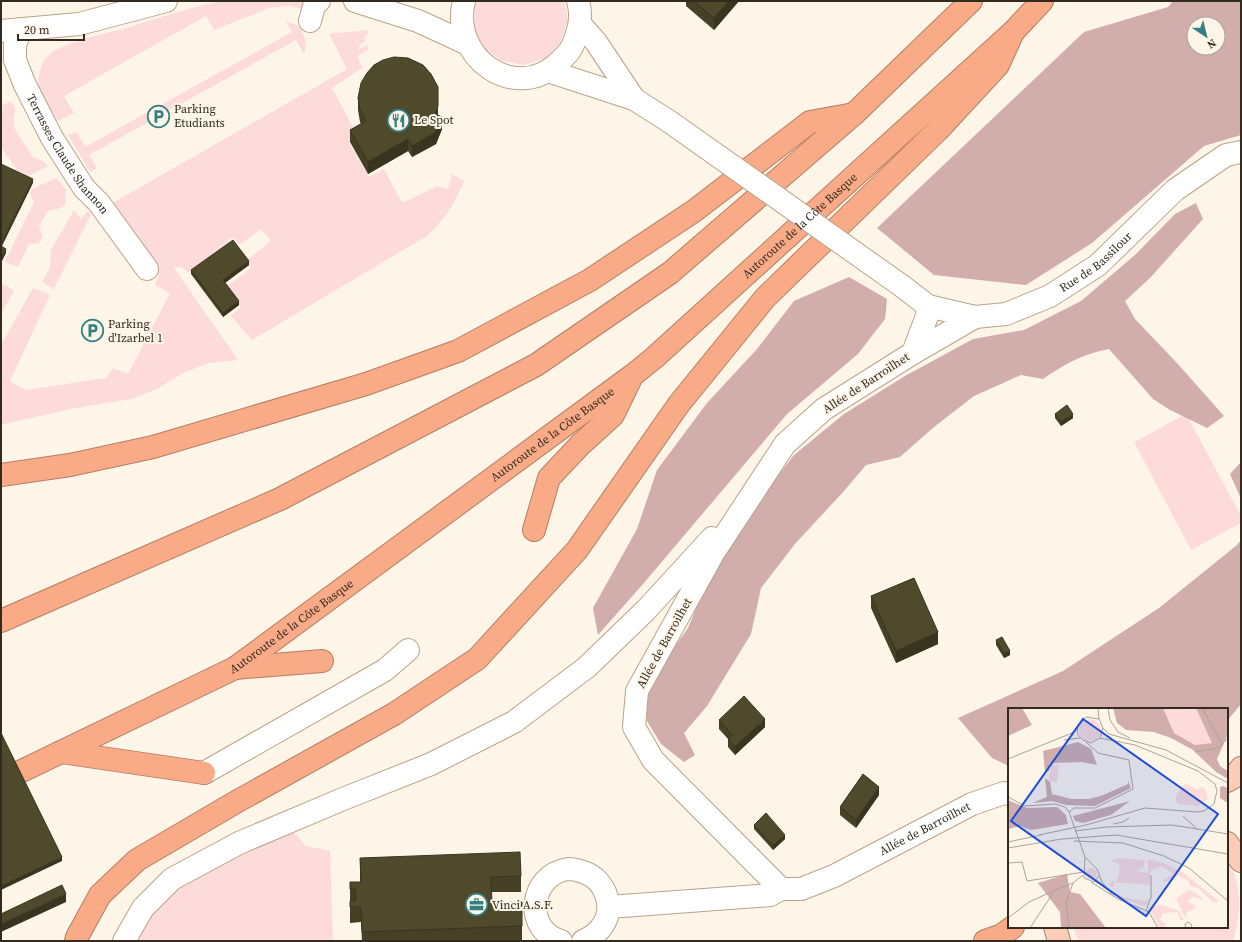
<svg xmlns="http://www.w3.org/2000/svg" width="1242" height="942" viewBox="0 0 1242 942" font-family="'Source Serif 4',serif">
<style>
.green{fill:#fcdbda}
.forest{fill:#d1adac;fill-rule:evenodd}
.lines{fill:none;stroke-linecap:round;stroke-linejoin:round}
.minor-casing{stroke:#baa388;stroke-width:24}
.major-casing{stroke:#b47e63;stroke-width:24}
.highway-casing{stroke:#b47e63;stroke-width:24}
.minor{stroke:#fff;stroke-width:22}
.major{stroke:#fbcdb7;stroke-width:22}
.highway{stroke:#f9ab87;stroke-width:22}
.minor-bridge-casing{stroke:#baa388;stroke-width:24;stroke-linecap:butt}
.minor-bridge{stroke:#fff;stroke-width:22}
.wall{fill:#454026}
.shaded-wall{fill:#38341f}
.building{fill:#504a2c;stroke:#38341f}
.labels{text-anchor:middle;stroke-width:4;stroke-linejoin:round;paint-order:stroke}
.poi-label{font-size:12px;fill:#332a1f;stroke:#fef5e9;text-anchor:start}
.street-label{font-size:12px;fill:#332a1f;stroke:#fef5e9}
.inset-road{fill:none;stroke:#ada498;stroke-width:1}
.view{fill:#1d4ed8;fill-opacity:0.15;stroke:#1d4ed8;stroke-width:2}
.inset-edge{fill:none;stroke:#332a1f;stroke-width:2}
</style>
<rect width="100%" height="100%" fill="#fef5e9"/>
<g class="green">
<path d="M223 1H307L302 9 290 6 269 8 214 30 206 16 64 96 74 113 58 121 37 89C39 79 39 66 46 58 58 43 107 33 126 28 158 18 190 7 223 1Z"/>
<polygon points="478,1 564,1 568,20 561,42 546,58 524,65 502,61 484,48 474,28 475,5"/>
<path d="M286 22C302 23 309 40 304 54L296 40 89 155 97 168 91 172 89 170 68 135 77 132 85 147 292 32Z"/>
<path d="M369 30 368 34 364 37 365 41 360 44 359 49 368 45 369 49 357 56 362 68 332 88 359 138 349 143 369 177 384 169 402 203 437 186 448 189 452 174 464 181C453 206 447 217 427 236L252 340 231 316 241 307 227 286 251 268 247 260 271 241 261 229 239 245 233 237 189 273 181 267 174 268 238 360 209 363 183 373 157 389 131 399 75 408 1 425V345L33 288 50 295 10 381 25 390 106 378 113 368 128 374 170 293 155 285 159 275 109 205 347 69 329 34Z"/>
<path d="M11 101C19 111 12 115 14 126 15 132 29 149 33 157L43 161 48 166 26 177 19 173 1 147V106Z"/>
<polygon points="56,178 66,189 65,205 61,208 48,211 39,226 43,237 39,243 29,244 18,267 5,262 34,202 30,194 32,189"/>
<polygon points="74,210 81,219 88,211 91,214 54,289 42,282 50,267 51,250"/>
<polygon points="1,283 14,290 1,315"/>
<polygon points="1186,414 1241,516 1241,523 1191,550 1134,442"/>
<polygon points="291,829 306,846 330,851 333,941 135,941 143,922 183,880"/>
<path d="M1227 857C1242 886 1242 910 1233 941H1079L1076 936 1074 927H1227Z"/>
</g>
<g class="forest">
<path d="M1173 1H1241V135L1204 146 1092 243 1026 285 934 275 877 228 1084 32 1168 7ZM1194 24H1218V48H1194Z"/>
<path d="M1196 203 1203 219 1150 278 1125 301 1135 319 1177 363 1224 416 1207 428 1170 410 1153 399 1109 349C1082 354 1065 364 1043 379L1021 375 974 396 934 427 900 457 866 465 844 491 795 544 761 588 751 634 707 706 684 733 695 755 684 762 661 744 647 721 646 694 666 659 688 628 705 587 751 511 794 455 844 414 905 376 973 339 1024 330 1081 301 1135 255 1175 214Z"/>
<polygon points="849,277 887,299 885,319 858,354 787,414 643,584 598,635 593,608 637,529 657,470 707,403 757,349 794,301"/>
<polygon points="1241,462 1241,499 1230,474"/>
<polygon points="1241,540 1241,704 1227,721 1227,709 1009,709 1009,766 992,758 958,718 1063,671 1159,608 1237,545"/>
</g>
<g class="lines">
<defs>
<g id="minor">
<polyline points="355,1 418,21 468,44"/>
<path d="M464 1C450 56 513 103 557 64 567 54 570 53 575 40 580 25 582 16 578 1"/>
<polyline points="310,21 314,6 319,1"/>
<polyline points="580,24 596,42 634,99"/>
<path id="s1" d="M22 29 15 44V60L25 85 52 138 84 188 99 203 147 269"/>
<polyline points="1,31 79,24 166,1"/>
<polyline points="548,71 634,99 670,122"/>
<path id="s2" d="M902 286 928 306 975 317 1006 314 1050 296 1098 265 1175 190 1226 155 1241 152"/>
<path id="s3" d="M928 306 927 316 913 353 824 409 785 444 714 552 637 691 634 727 653 760 781 889H801L834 876 972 804 1004 793 1009 794"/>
<polyline points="913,353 975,317"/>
<polyline points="204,773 385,670 408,650"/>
<polyline points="609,907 770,895 781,889"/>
<polyline points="124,941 143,908 172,879 239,843 343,799 431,764 514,722 587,667 646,610 712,538"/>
<path d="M561 941C523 930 529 875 568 869 574 869 578 870 583 872 606 879 617 910 600 929 595 935 590 938 583 941"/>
</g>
<g id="major">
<polyline points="1227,781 1234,777 1241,768"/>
<polyline points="1227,843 1241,861"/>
<polyline points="1055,927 1059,941"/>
</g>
<g id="highway">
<polyline points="1,475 70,465 153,447 366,384 458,351 590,280 694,211 810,122 854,114"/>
<polyline points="534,530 549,478 580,445 613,415 631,378"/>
<polyline points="1,621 280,499 536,365 670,273 854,114 971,1"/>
<polyline points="235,668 322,661"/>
<polyline points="61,752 204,773"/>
<path id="s4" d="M1 781 235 668 633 375 654 358 1013 32 1042 1"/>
<polyline points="76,941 77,937 100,895 137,860 236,802 394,714 477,659 577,550 679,404 765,298 938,130 998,65 1013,32"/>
<polyline points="985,941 1002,935 1013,927"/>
</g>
</defs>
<use href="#minor" class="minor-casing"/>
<use href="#major" class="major-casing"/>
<use href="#highway" class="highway-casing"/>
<use href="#minor" class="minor"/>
<use href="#major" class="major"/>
<use href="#highway" class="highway"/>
<defs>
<polyline id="minor-bridge" points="670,122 902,286"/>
</defs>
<use href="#minor-bridge" class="minor-bridge-casing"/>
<use href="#minor-bridge" class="minor-bridge"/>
</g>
<g class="wall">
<polygon points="686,1 739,1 714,30 686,6"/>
<polygon points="358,98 438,116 442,129 436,144 412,157 408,151 368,174 350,142 350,130 361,124 360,122 358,110"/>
<polygon points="249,265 225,283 239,305 223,317 191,274 191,270"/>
<polygon points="1055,414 1073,418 1061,426 1055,418"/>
<polygon points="871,596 938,644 896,663 871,608"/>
<polygon points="996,640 1010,655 1004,658 996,645"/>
<polygon points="719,720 765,727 735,755 728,747 728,739 719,729"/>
<polygon points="879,795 856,828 840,815 840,807"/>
<polygon points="754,825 785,839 773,850 754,829"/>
<polygon points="360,858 521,876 521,892 491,892 492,903 522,926 522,941 362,941 361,922 350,923 350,882 360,882"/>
</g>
<g class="shaded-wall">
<polygon points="729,1 739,1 714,30 714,18"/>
<polygon points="438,106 438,118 435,114"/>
<polygon points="442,117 442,129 436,144 412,157 412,146"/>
<polygon points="408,139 408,151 368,174 368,162"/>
<polygon points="33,179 33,183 1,248 1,244"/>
<polygon points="6,249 6,253 1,263 1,259"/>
<polygon points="249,261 249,265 223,284 223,280"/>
<polygon points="239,301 239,305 223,317 223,313"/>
<polygon points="1073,414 1073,418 1061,426 1061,422"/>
<polygon points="938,632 938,644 896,663 896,651"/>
<polygon points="1010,651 1010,655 1004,658 1004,654"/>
<polygon points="765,719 765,727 735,755 735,747"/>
<polygon points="879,787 879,795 856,828 856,820"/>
<polygon points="785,835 785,839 773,850 773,846"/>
<polygon points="62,857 62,861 1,890 1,886"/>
<polygon points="66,894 66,902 1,932 1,924"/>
</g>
<g class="building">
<polygon points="694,1 729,1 714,18"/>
<polygon points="394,57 408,58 423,65 431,74 438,87 438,106 435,114 442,117 436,132 412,146 408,139 368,162 350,130 366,121 360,110 358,98 361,83 367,73 374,65 383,60"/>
<polygon points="1,164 33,179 1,244"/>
<polygon points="233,240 249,261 223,280 239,301 223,313 191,270"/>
<polygon points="1,246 6,249 1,259"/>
<polygon points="1067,405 1073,414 1061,422 1055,414"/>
<polygon points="914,578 938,632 896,651 871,596"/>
<polygon points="1002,637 1010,651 1004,654 996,640"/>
<polygon points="744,696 765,719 735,747 728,739 732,735 719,720"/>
<polygon points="1,733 62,857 1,886"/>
<polygon points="863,774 879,787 856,820 840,807"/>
<polygon points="766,813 785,835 773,846 754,825"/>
<polygon points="520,852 521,876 491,877 492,903 522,902 522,926 362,932 361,907 350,907 350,901 356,900 355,889 350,889 350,882 361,882 360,858"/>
<polygon points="62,885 66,894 1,924 1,914"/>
</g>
<defs>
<symbol id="parking-ring" viewBox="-11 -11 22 22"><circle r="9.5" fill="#fef5e9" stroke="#357e82" stroke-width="1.5"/><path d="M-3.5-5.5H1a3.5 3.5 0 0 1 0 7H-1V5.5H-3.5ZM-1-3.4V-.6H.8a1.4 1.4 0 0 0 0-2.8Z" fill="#357e82"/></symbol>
<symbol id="restaurant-ring" viewBox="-11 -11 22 22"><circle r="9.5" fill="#fef5e9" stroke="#357e82" stroke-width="1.5"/><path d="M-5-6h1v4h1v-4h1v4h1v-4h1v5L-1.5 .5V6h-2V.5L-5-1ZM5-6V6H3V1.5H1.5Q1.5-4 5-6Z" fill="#357e82"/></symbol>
<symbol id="office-ring" viewBox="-11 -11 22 22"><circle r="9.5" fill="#fef5e9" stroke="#357e82" stroke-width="1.5"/><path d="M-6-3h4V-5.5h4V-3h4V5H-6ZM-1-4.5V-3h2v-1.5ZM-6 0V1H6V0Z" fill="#357e82"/></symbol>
</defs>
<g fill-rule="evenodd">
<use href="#parking-ring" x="146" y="104" width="25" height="25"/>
<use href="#restaurant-ring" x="386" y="108" width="25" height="25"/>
<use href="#parking-ring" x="80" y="318" width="25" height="25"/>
<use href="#office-ring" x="464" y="892" width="25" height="25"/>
</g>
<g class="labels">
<g class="poi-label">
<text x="174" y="113">Parking<tspan x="174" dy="14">Etudiants</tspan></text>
<text x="414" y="124">Le Spot</text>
<text x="108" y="328">Parking<tspan x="108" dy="14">d'Izarbel 1</tspan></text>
<text x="492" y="909">Vinci A.S.F.</text>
</g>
<g class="street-label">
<text dy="4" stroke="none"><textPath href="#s1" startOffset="141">Terrasses Claude Shannon</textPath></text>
<text dy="4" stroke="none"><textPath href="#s4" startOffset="978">Autoroute de la Côte Basque</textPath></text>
<text dy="4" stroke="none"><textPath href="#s2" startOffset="217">Rue de Bassilour</textPath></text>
<text transform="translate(866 383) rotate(-33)" y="4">Allée de Barroilhet</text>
<text dy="4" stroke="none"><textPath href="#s4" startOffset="654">Autoroute de la Côte Basque</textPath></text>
<text dy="4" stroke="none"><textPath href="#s4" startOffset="330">Autoroute de la Côte Basque</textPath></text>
<text transform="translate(664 643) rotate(-61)" y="4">Allée de Barroilhet</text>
<text dy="4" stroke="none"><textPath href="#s3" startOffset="909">Allée de Barroilhet</textPath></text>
</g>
</g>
<g transform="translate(1008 708)">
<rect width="220" height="220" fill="#fef5e9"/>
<path d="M155 0 191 2 204 35 187 37 166 25ZM71 22a11 11 0 1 1 22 0a11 11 0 1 1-22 0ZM43 57H51L49 74 41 73ZM177 75 188 82 194 79 198 82 200 91 190 98 170 96 167 90ZM110 150 137 152 135 160 127 163 140 165V151L155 155 173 163 211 193 206 195 190 180 182 178 181 173 171 168 157 174 155 172 166 166 153 158 142 163V177L106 174 105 179 101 177 104 173H109L112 161 110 155 102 153ZM77 166a6 6 0 1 1 12 0a6 6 0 1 1-12 0ZM181 181 197 192 184 189 179 194 187 197V200L178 205V211L168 191ZM106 184 117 190 138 193 141 190 139 197 135 198 110 189ZM154 197 171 203 176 212H172L170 204 155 205 152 212 159 217 152 220 143 204 144 198Z" fill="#fcdbda"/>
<path d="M0 0H14L24 17 0 28ZM105 0H155L166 25 187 37 204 35 188 0H220V26L209 51 212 58 220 63V71L208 64 185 42 163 30 146 24 118 22 109 15ZM70 34 83 41 89 57 74 54 45 55H42L41 63 37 64 35 43ZM37 70 42 74 44 86 63 91H80L93 88 120 76V73L123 80 87 98 58 97 44 93 24 95 39 89ZM216 78 220 81V95L212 90V79ZM0 92 19 100 49 99 58 107 60 116 23 122 12 118 0 121ZM122 93 103 107 92 110 75 115 67 113 65 108ZM59 166 62 184 72 186 98 220H53L52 204 30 175Z" fill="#d1adac"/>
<path class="inset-road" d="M100 0 102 12 110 24 122 30M194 0 215 37M69 18 70 27 75 32 83 35 92 30 95 20 91 11 90 0M95 20 101 26 158 42 220 75M56 32 72 30M187 44 210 40 220 30M0 51 64 25 78 9 91 11M0 89 17 98 47 96 57 99 61 104 77 149 89 161 94 174 106 189M61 104 66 100H87L125 81 121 52 90 45 78 34M175 108 189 121M105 116 115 114 121 110M67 123 98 119 164 117 220 126M31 127 78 117 137 100 189 104 196 103 206 96 209 83 207 76 190 63 127 37 92 30M66 133 115 135 156 148 181 160 220 193M0 134 33 127M0 140 54 131 108 127 220 146M77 149 76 170 86 174 91 168M0 155 14 154 19 173 76 164M83 174 110 191 141 204 150 220M138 203 143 189V167M0 210 21 194 45 183M22 220 47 182 65 175 75 167M61 220 58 195 65 175M178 220 177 216 180 214 184 217 183 220"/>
<path class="view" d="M75 11 210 106 138 208 3 113Z"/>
<rect width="220" height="220" class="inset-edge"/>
</g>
<rect width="1242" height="942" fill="none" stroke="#332a1f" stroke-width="4"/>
<g transform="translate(1206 36) rotate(145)"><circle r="19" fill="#fef5e9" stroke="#ada498"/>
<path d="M0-3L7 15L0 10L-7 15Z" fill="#357e82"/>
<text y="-6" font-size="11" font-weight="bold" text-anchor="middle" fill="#332a1f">N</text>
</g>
<path d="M18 34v6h66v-6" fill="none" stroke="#332a1f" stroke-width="2"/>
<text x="24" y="34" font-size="12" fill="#332a1f" stroke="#fef5e9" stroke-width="3" paint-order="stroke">20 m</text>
</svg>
